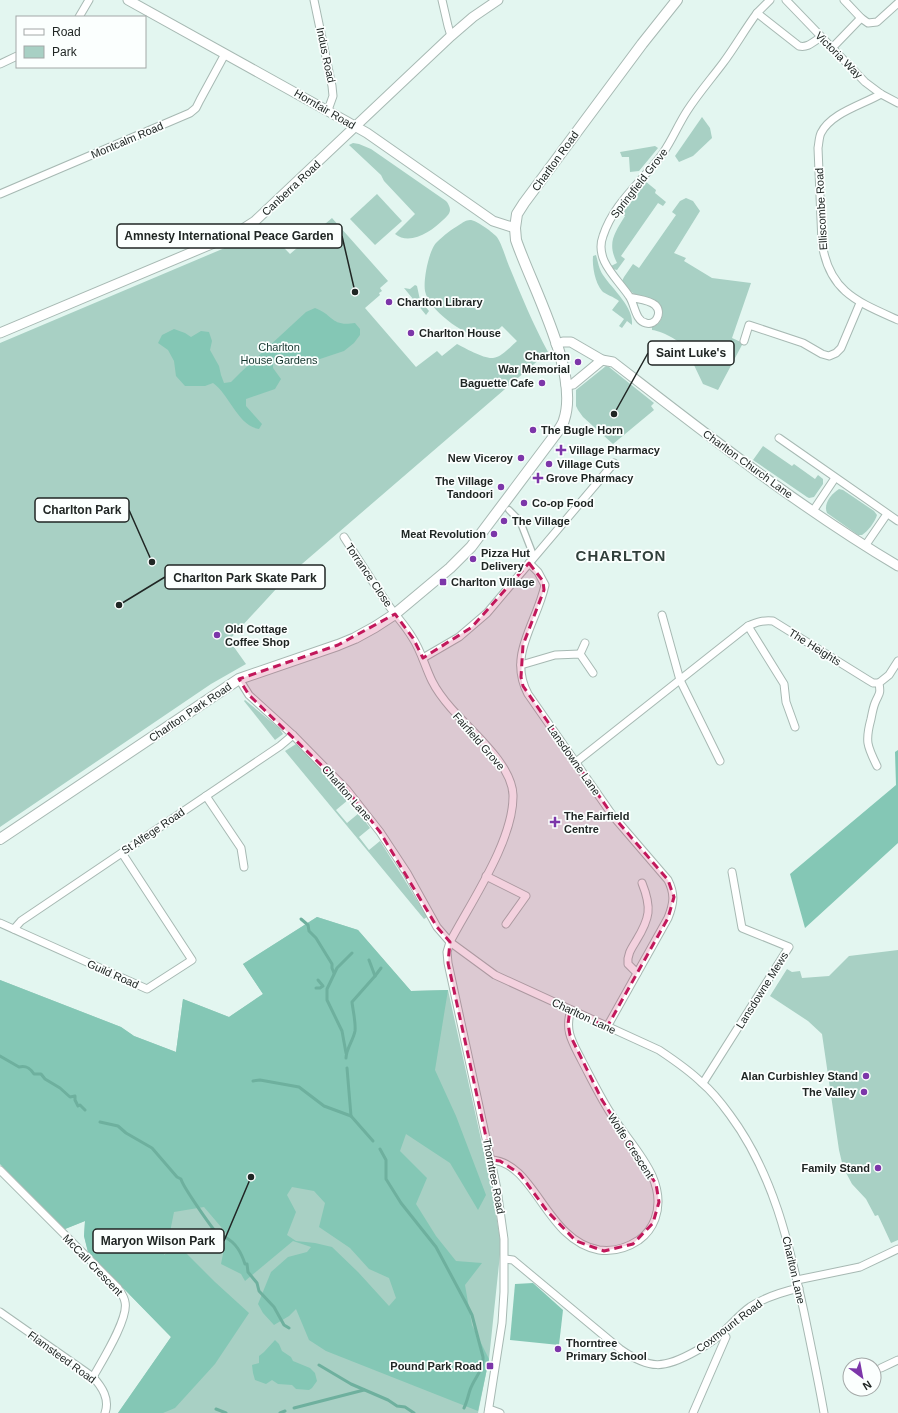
<svg xmlns="http://www.w3.org/2000/svg" width="898" height="1413" viewBox="0 0 898 1413" font-family="Helvetica,sans-serif">
<style>
.green{fill:#a8d0c4}
.forest{fill:#84c7b5;fill-rule:evenodd}
.lines{fill:none;stroke-linecap:round;stroke-linejoin:round}
.stream{stroke:#6eb09e;stroke-width:3}
.pedestrian-casing{stroke:#a7b9b3;stroke-width:8}
.minor-casing{stroke:#a7b9b3;stroke-width:9}
.tertiary-casing{stroke:#a7b9b3;stroke-width:11}
.secondary-casing{stroke:#a7b9b3;stroke-width:12}
.pedestrian{stroke:#fff;stroke-width:5.5}
.minor{stroke:#fff;stroke-width:7}
.tertiary{stroke:#fff;stroke-width:9}
.secondary{stroke:#fff;stroke-width:10}
.marked{fill:#c2185b;fill-opacity:0.2;stroke:#c2185b;stroke-width:3;stroke-dasharray:8 5;stroke-linejoin:round}
.poi-dot{fill:#7c36a9;stroke:#fbfffe;stroke-width:1.5}
.labels{text-anchor:middle;stroke-width:3.5;stroke-linejoin:round;paint-order:stroke}
.street-label{font-size:11px;fill:#202624;stroke:#fbfffe}
.poi-label{font-size:11px;font-weight:bold;fill:#202624;stroke:#fbfffe;text-anchor:start}
.park-label{font-size:11px;fill:#14352d;stroke:#fbfffe}
.district-label{font-size:15px;font-weight:bold;letter-spacing:1px;fill:#303f3a;stroke:#fbfffe}
.leader{fill:none;stroke:#202624;stroke-width:1.5}
.callout-dot{fill:#202624;stroke:#fbfffe;stroke-width:1.5}
.callout{fill:#fbfffe;stroke:#202624;stroke-width:1.5}
.callout-label{font-size:12px;text-anchor:middle;font-weight:bold;fill:#202624}
</style>
<rect width="100%" height="100%" fill="#e3f6f0"/>
<g class="green">
<polygon points="702,117 710,128 712,138 693,156 679,162 675,156"/>
<path d="M353 143 359 144 371 149 446 201C448 203 450 207 450 210 450 214 445 218 443 220 432 231 410 246 395 234L415 214 384 181 381 175 349 145Z"/>
<polygon points="655,146 658,148 639,171 630,172 629,157 622,157 620,152"/>
<path d="M645 181 656 190 655 193 666 202 663 206 658 203 621 256 625 259 617 270 613 269 611 266 617 263C607 243 614 234 625 216L619 212Z"/>
<polygon points="377,194 402,221 375,245 350,219"/>
<path d="M686 198 693 201 700 211 674 253 686 258 684 261 712 278 751 283 732 338 743 343 718 390 703 384 694 365 686 360 690 354C687 344 663 331 652 330V327C658 325 661 322 662 316 666 297 642 300 633 293 628 290 625 286 622 281L624 277 633 264 639 268 676 215 672 212 680 201Z"/>
<path d="M332 218 388 281 380 288 382 291 379 293 380 295 365 308 416 367 437 351 442 356 457 344C465 348 484 359 493 358 502 357 510 347 517 341L502 326C497 331 492 336 484 336 465 338 428 309 425 291 423 280 429 249 437 242 443 236 452 229 459 225 462 223 466 220 470 220 476 220 491 231 496 236 501 241 506 259 509 266 521 295 533 324 548 352L288 576 229 640 246 664 211 684 0 827V343L227 247 248 237 263 226 290 254Z"/>
<path d="M596 255C598 262 599 269 603 275 613 290 634 307 632 325L627 321 622 328 619 326 624 319 612 310 619 301C614 297 605 294 602 291 595 283 592 266 593 256Z"/>
<polygon points="415,285 417,286 420,300 429,311 426,315 404,288 410,289"/>
<polygon points="606,366 609,367 654,403 651,406 654,410 613,444 583,417 578,410 576,406 576,390"/>
<polygon points="763,446 792,466 794,464 815,479 818,475 823,479 823,484 814,497 809,498 807,497 753,460"/>
<path d="M839 489 843 490 874 511 877 515C875 522 868 531 862 535H858L827 513C823 504 831 494 839 489Z"/>
<polygon points="245,700 279,728 283,734 275,740 244,701"/>
<polygon points="296,744 323,771 348,800 336,810 347,823 359,813 370,828 359,837 369,850 380,841 404,879 427,917 424,919 285,751"/>
<polygon points="317,917 358,930 411,991 448,990 492,1189 501,1245 489,1359 478,1413 118,1413 171,1337 88,1252 84,1236 85,1221 65,1229 0,1164 0,980 121,1027 134,1036 176,1052 183,999 229,1017 263,994 243,964"/>
<polygon points="898,950 898,1240 891,1243 878,1215 875,1216 866,1199 852,1184 843,1167 839,1150 822,1034 808,1021 770,996 787,969 792,972 800,971 802,978 829,976 849,956"/>
</g>
<g class="forest">
<path d="M315 308C334 315 331 327 355 323L360 329V335L354 343 344 351 308 363 288 362 282 358 273 362V368L281 379 275 389 246 399V406L262 424 259 429C238 426 229 394 213 383L205 386H185L176 376 174 361 168 350 158 343 162 335 174 329 185 333 191 337 201 331 209 332 212 341 210 350 219 366 221 375 224 383 231 382 241 372 306 312Z"/>
<polygon points="898,750 898,843 805,928 790,874 896,785 895,752"/>
<path d="M317 917 358 930 411 991 448 990 435 1070 456 1116 486 1195 478 1210 450 1163 406 1134 400 1151 427 1178 416 1204 436 1236 456 1261 482 1263 465 1285 472 1325 489 1359 478 1411 326 1351 309 1340 296 1309 289 1316 274 1325 263 1313 258 1304 271 1272 288 1257 307 1252 311 1247 293 1241 245 1281 241 1274 221 1264 227 1234 204 1207 174 1212 167 1247 164 1255 178 1245 215 1282 249 1313 215 1364 175 1408 163 1413H118L171 1337 88 1252 84 1236 85 1221 65 1229 0 1164V980L121 1027 134 1036 176 1052 183 999 229 1017 263 994 243 964ZM292 1187 314 1191 325 1203 319 1227 350 1248 369 1269 389 1278 396 1298 389 1306 358 1272 332 1247 315 1243 296 1241 287 1235 296 1212 287 1195Z"/>
<polygon points="533,1283 563,1310 559,1345 510,1340 515,1284"/>
<polygon points="275,1340 279,1344 282,1351 291,1357 293,1361 310,1368 315,1373 317,1381 312,1388 309,1390 296,1389 292,1385 278,1384 272,1380 266,1384 255,1380 253,1373 252,1365 259,1363 259,1356 264,1352"/>
</g>
<g class="lines">
<g class="stream">
<polyline points="301,919 308,925 309,931 316,938 332,964 332,968 334,973"/>
<polyline points="375,976 381,968"/>
<polyline points="316,988 320,988 323,986 318,980"/>
<polyline points="346,1053 342,1031 327,1000 327,989 337,968 352,953"/>
<path d="M0 1056 19 1067C26 1065 30 1068 34 1074H41L45 1079 60 1088 70 1097 75 1096V1100L78 1106 80 1105 85 1110"/>
<path d="M346 1058C346 1049 353 1041 355 1031 356 1023 353 1011 352 1002L375 976 369 960"/>
<polyline points="347,1068 351,1116 373,1141"/>
<polyline points="253,1081 260,1080 299,1087 324,1106 351,1116"/>
<path d="M100 1122 118 1126 126 1133 152 1148 177 1177 181 1179C182 1185 214 1232 219 1235 221 1236 223 1236 225 1237 236 1243 241 1252 245 1264H247L248 1272 257 1283 259 1291 274 1307 284 1325 289 1328"/>
<path d="M380 1149 386 1160V1179L401 1203 436 1247 467 1305 472 1315 483 1357C484 1370 474 1378 470 1390 468 1396 467 1402 464 1408"/>
<polyline points="319,1365 351,1384 388,1400 397,1406 405,1407 414,1413"/>
<polyline points="294,1408 364,1390"/>
<polyline points="216,1409 226,1413"/>
<polyline points="280,1413 285,1411"/>
</g>
<defs>
<polyline id="pedestrian" points="509,510 520,521 534,557"/>
<g id="minor">
<polyline points="314,0 332,86 333,96 328,110"/>
<polyline points="442,0 448,26 451,36"/>
<polyline points="786,0 865,82 881,94 898,103"/>
<polyline points="844,0 861,18"/>
<polyline points="757,13 770,0"/>
<polyline points="79,17 89,0"/>
<polyline points="832,48 861,18 868,23 877,22 898,3"/>
<polyline points="0,64 17,56"/>
<path d="M881 94C862 105 831 113 821 133 819 137 819 143 818 148L822 243C829 292 858 302 898 320"/>
<polyline points="0,194 190,113 196,108 200,100 225,54"/>
<path d="M630 297C637 299 650 300 655 305 663 312 656 326 646 323 635 321 635 304 629 296 617 278 594 260 603 236 614 202 643 181 663 153 672 140 678 125 687 111 698 94 711 79 723 63 735 47 745 29 757 13L799 46C808 48 813 42 821 37"/>
<polyline points="744,341 749,325 803,343 822,354 829,356 836,353 841,348 860,303"/>
<polyline points="779,438 898,521"/>
<polyline points="813,511 835,478"/>
<path d="M344 537C358 559 372 581 387 603 395 615 405 625 412 637 421 650 425 667 432 681 437 691 444 700 451 708 471 731 512 764 513 795 514 840 471 902 450 942L447 952 448 963 497 1189 504 1239V1292L502 1323 488 1413"/>
<polyline points="865,546 887,514"/>
<path d="M529 563 538 572 545 585C537 623 507 655 528 694L613 816 668 880C675 894 674 903 668 918L607 1027"/>
<polyline points="662,615 680,680 720,761"/>
<polyline points="748,626 784,684 786,702 795,727"/>
<polyline points="580,654 585,643"/>
<polyline points="423,658 459,637 487,613 614,463"/>
<polyline points="521,665 555,655 580,654 593,673"/>
<path d="M239 679 249 695 293 735 347 790 380 832 407 873 437 927 450 942 495 975 659 1050C674 1060 689 1070 702 1083 713 1092 722 1104 730 1115 773 1173 789 1243 804 1312 811 1346 818 1379 824 1413"/>
<path d="M576 762 748 626C757 622 763 620 773 621L868 680 873 683H879"/>
<path d="M877 766C867 746 865 741 871 719 872 714 873 708 875 703 879 693 881 695 879 683L889 675 898 661"/>
<polyline points="206,796 241,848 244,867"/>
<polyline points="486,876 526,896 506,924"/>
<polyline points="0,923 147,989 192,960 122,853"/>
<polyline points="14,929 21,921 280,746 293,735"/>
<path d="M637 973 628 964C627 955 631 949 636 941 650 918 652 908 642 883"/>
<polyline points="703,1083 789,947 742,928 732,872"/>
<path d="M491 1160C535 1162 546 1241 599 1250 614 1252 627 1248 639 1240 646 1235 652 1227 655 1219 669 1180 632 1147 613 1117 601 1099 592 1080 582 1061 573 1043 564 1031 571 1010"/>
<path d="M0 1170 118 1288C121 1293 124 1296 125 1302 129 1318 102 1361 93 1377"/>
<path d="M505 1259 513 1260 620 1349C650 1370 664 1369 696 1351 705 1346 715 1340 723 1332 732 1324 740 1314 750 1307 765 1297 782 1292 799 1288"/>
<polyline points="797,1280 860,1267 898,1249"/>
<path d="M0 1312 93 1377C102 1387 110 1399 105 1413"/>
<polyline points="881,1368 898,1360"/>
<polyline points="489,1409 500,1413"/>
<polyline points="693,1413 726,1337 723,1333"/>
</g>
<g id="tertiary">
<polyline points="128,0 344,120 367,133 493,221 515,228"/>
<polyline points="0,333 221,240 238,232 255,221 451,36 473,17 498,0"/>
<path d="M556 344 563 342H571L602 360 613 362C705 433 797 506 898 566"/>
<polyline points="566,385 573,384 602,360"/>
</g>
<path id="secondary" d="M0 839 239 679 338 645 355 638 375 627 395 614 450 568 471 547 558 431C560 428 563 424 564 420 580 373 532 287 516 240L515 228 517 214 524 203 642 44 677 0"/>
</defs>
<use href="#pedestrian" class="pedestrian-casing"/>
<use href="#minor" class="minor-casing"/>
<use href="#tertiary" class="tertiary-casing"/>
<use href="#secondary" class="secondary-casing"/>
<use href="#pedestrian" class="pedestrian"/>
<use href="#minor" class="minor"/>
<use href="#tertiary" class="tertiary"/>
<use href="#secondary" class="secondary"/>
</g>
<path class="marked" d="M529 563 543 581 544 590 523 645 521 677 523 686 613 816 668 880 674 897 668 918 607 1027 570 1010 568 1024 570 1035 602 1100 656 1184 659 1202 653 1223 633 1244 604 1251 576 1241 547 1211 520 1174 500 1161 491 1160 448 963 450 942 437 927 380 832 347 790 249 695 239 679 338 645 395 614 413 638 423 658 472 627Z"/>
<g class="poi-dot">
<circle cx="389" cy="302" r="4"/>
<circle cx="411" cy="333" r="4"/>
<circle cx="578" cy="362" r="4"/>
<circle cx="542" cy="383" r="4"/>
<circle cx="533" cy="430" r="4"/>
<path d="M559 444h4v4h4v4h-4v4h-4v-4h-4v-4h4z"/>
<circle cx="521" cy="458" r="4"/>
<circle cx="549" cy="464" r="4"/>
<path d="M536 472h4v4h4v4h-4v4h-4v-4h-4v-4h4z"/>
<circle cx="501" cy="487" r="4"/>
<circle cx="524" cy="503" r="4"/>
<circle cx="504" cy="521" r="4"/>
<circle cx="494" cy="534" r="4"/>
<circle cx="473" cy="559" r="4"/>
<rect x="439" y="578" width="8" height="8" rx="2"/>
<circle cx="217" cy="635" r="4"/>
<path d="M553 816h4v4h4v4h-4v4h-4v-4h-4v-4h4z"/>
<circle cx="866" cy="1076" r="4"/>
<circle cx="864" cy="1092" r="4"/>
<circle cx="878" cy="1168" r="4"/>
<circle cx="558" cy="1349" r="4"/>
<rect x="486" y="1362" width="8" height="8" rx="2"/>
</g>
<g class="labels">
<g class="street-label">
<text transform="translate(326 55) rotate(78)" y="4">Indus Road</text>
<text transform="translate(839 55) rotate(45)" y="4">Victoria Way</text>
<text transform="translate(325 109) rotate(30)" y="4">Hornfair Road</text>
<text transform="translate(127 140) rotate(-23)" y="4">Montcalm Road</text>
<text transform="translate(555 161) rotate(-54)" y="4">Charlton Road</text>
<text transform="translate(639 183) rotate(-52)" y="4">Springfield Grove</text>
<text transform="translate(291 188) rotate(-43)" y="4">Canberra Road</text>
<text transform="translate(821 209) rotate(-93)" y="4">Elliscombe Road</text>
<text transform="translate(748 464) rotate(36)" y="4">Charlton Church Lane</text>
<text transform="translate(369 575) rotate(56)" y="4">Torrance Close</text>
<text transform="translate(815 647) rotate(32)" y="4">The Heights</text>
<text transform="translate(190 712) rotate(-34)" y="4">Charlton Park Road</text>
<text transform="translate(479 741) rotate(49)" y="4">Fairfield Grove</text>
<text transform="translate(574 760) rotate(55)" y="4">Lansdowne Lane</text>
<text transform="translate(347 793) rotate(49)" y="4">Charlton Lane</text>
<text transform="translate(153 831) rotate(-34)" y="4">St Alfege Road</text>
<text transform="translate(113 974) rotate(24)" y="4">Guild Road</text>
<text transform="translate(762 990) rotate(-58)" y="4">Lansdowne Mews</text>
<text transform="translate(584 1016) rotate(25)" y="4">Charlton Lane</text>
<text transform="translate(631 1146) rotate(57)" y="4">Wolfe Crescent</text>
<text transform="translate(494 1176) rotate(79)" y="4">Thorntree Road</text>
<text transform="translate(93 1265) rotate(46)" y="4">McCall Crescent</text>
<text transform="translate(794 1270) rotate(77)" y="4">Charlton Lane</text>
<text transform="translate(729 1326) rotate(-37)" y="4">Coxmount Road</text>
<text transform="translate(62 1357) rotate(36)" y="4">Flamsteed Road</text>
</g>
<g class="poi-label">
<text x="397" y="306">Charlton Library</text>
<text x="419" y="337">Charlton House</text>
<text x="570" y="360" text-anchor="end">Charlton<tspan x="570" dy="13">War Memorial</tspan></text>
<text x="534" y="387" text-anchor="end">Baguette Cafe</text>
<text x="541" y="434">The Bugle Horn</text>
<text x="569" y="454">Village Pharmacy</text>
<text x="513" y="462" text-anchor="end">New Viceroy</text>
<text x="557" y="468">Village Cuts</text>
<text x="546" y="482">Grove Pharmacy</text>
<text x="493" y="485" text-anchor="end">The Village<tspan x="493" dy="13">Tandoori</tspan></text>
<text x="532" y="507">Co-op Food</text>
<text x="512" y="525">The Village</text>
<text x="486" y="538" text-anchor="end">Meat Revolution</text>
<text x="481" y="557">Pizza Hut<tspan x="481" dy="13">Delivery</tspan></text>
<text x="451" y="586">Charlton Village</text>
<text x="225" y="633">Old Cottage<tspan x="225" dy="13">Coffee Shop</tspan></text>
<text x="564" y="820">The Fairfield<tspan x="564" dy="13">Centre</tspan></text>
<text x="858" y="1080" text-anchor="end">Alan Curbishley Stand</text>
<text x="856" y="1096" text-anchor="end">The Valley</text>
<text x="870" y="1172" text-anchor="end">Family Stand</text>
<text x="566" y="1347">Thorntree<tspan x="566" dy="13">Primary School</tspan></text>
<text x="482" y="1370" text-anchor="end">Pound Park Road</text>
</g>
<g class="park-label">
<text x="279" y="351">Charlton<tspan x="279" dy="13">House Gardens</tspan></text>
</g>
<g class="district-label">
<text x="621" y="561">CHARLTON</text>
</g>
</g>
<path class="leader" d="M355 292L342 236M614 414L648 353M152 562L129 510M119 605L165 577M251 1177L224 1241"/>
<g class="callout-dot">
<circle cx="355" cy="292" r="4"/>
<circle cx="614" cy="414" r="4"/>
<circle cx="152" cy="562" r="4"/>
<circle cx="119" cy="605" r="4"/>
<circle cx="251" cy="1177" r="4"/>
</g>
<g class="callout">
<rect x="117" y="224" width="225" height="24" rx="4"/>
<rect x="648" y="341" width="86" height="24" rx="4"/>
<rect x="35" y="498" width="94" height="24" rx="4"/>
<rect x="165" y="565" width="160" height="24" rx="4"/>
<rect x="93" y="1229" width="131" height="24" rx="4"/>
</g>
<g class="callout-label">
<text x="229" y="240">Amnesty International Peace Garden</text>
<text x="691" y="357">Saint Luke's</text>
<text x="82" y="514">Charlton Park</text>
<text x="245" y="582">Charlton Park Skate Park</text>
<text x="158" y="1245">Maryon Wilson Park</text>
</g>
<rect x="16" y="16" width="130" height="52" fill="#fbfffe" stroke="#a3a8a7"/>
<rect x="24" y="29" width="20" height="6" fill="#ffffff" stroke="#a3a8a7"/>
<text x="52" y="36" font-size="12" fill="#202624">Road</text>
<rect x="24" y="46" width="20" height="12" fill="#a8d0c4" stroke="#a3a8a7"/>
<text x="52" y="56" font-size="12" fill="#202624">Park</text>
<g transform="translate(862 1377) rotate(148)"><circle r="19" fill="#fbfffe" stroke="#a3a8a7"/>
<path d="M0-3L7 15L0 10L-7 15Z" fill="#7c36a9"/>
<text y="-6" font-size="11" font-weight="bold" text-anchor="middle" fill="#202624">N</text>
</g>
</svg>
